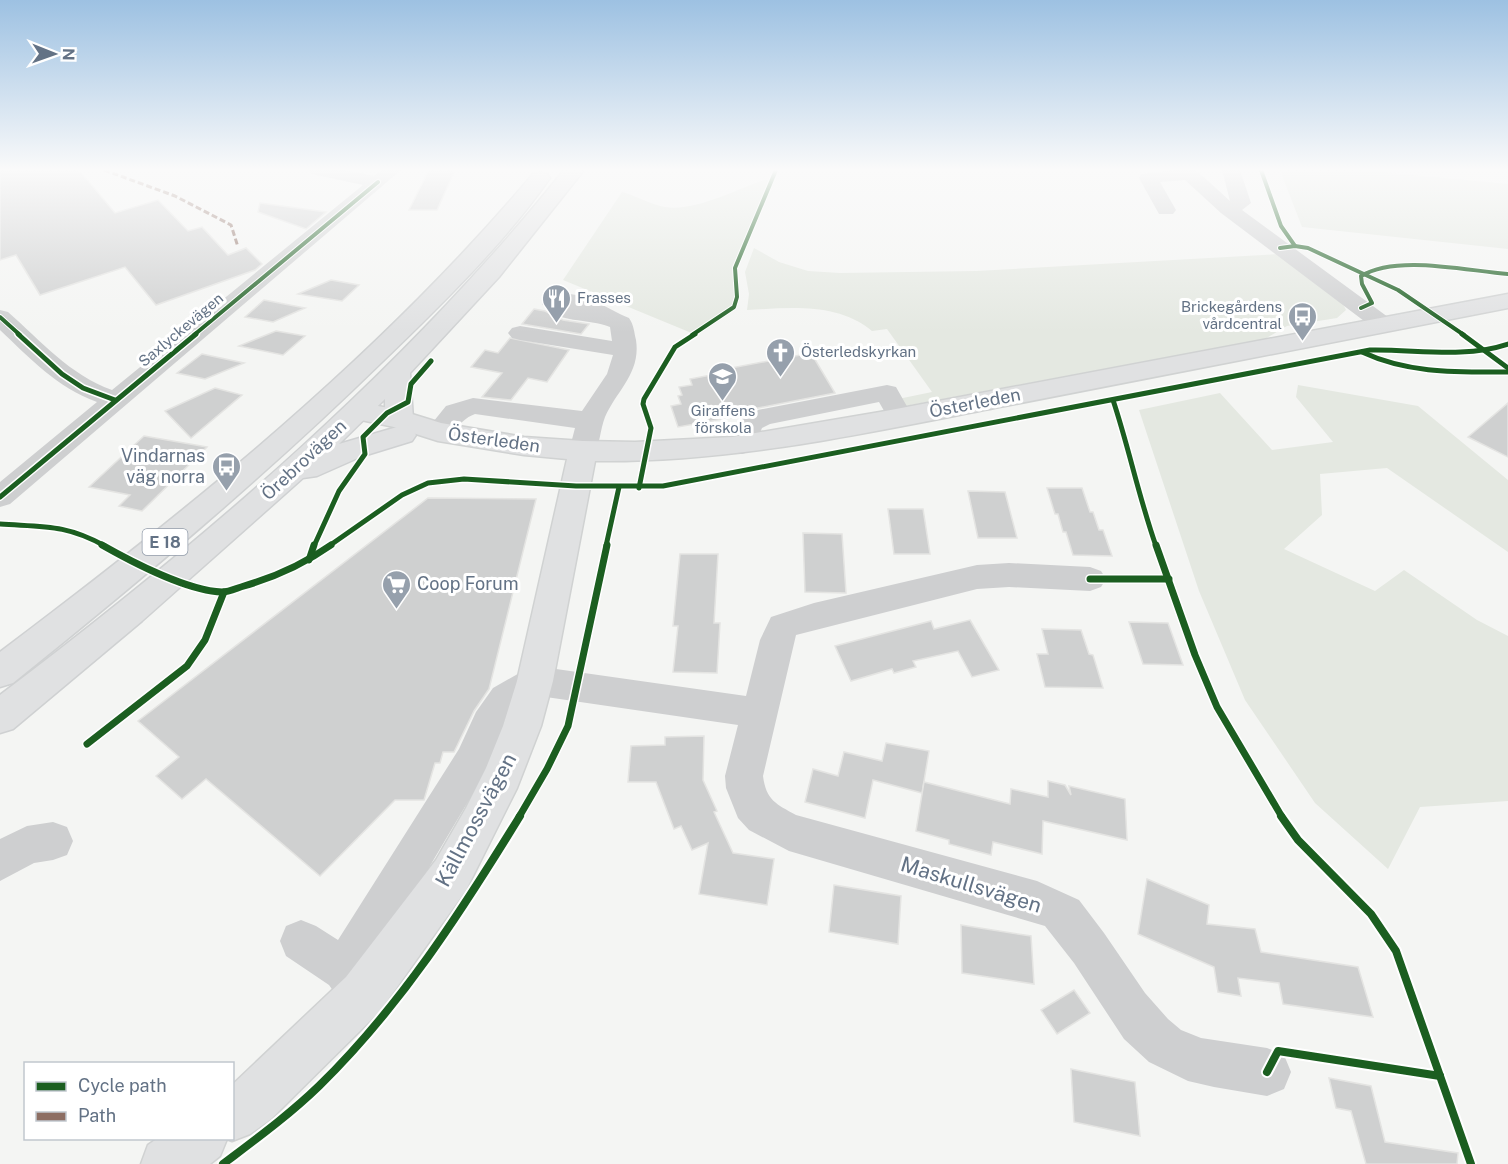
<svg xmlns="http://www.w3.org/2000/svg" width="1508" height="1164" viewBox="0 0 1508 1164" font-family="'Public Sans',sans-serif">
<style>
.green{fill:#e4e8e1}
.building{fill:#cfd0d0;stroke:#e4e4e2;stroke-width:1.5}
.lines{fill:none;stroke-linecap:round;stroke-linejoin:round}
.major-casing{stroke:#d0d2d2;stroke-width:3}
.highway-casing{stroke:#cfd1d2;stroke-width:3}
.minor{fill:#cecfd0;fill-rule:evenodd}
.major{fill:#e0e1e2;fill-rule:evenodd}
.highway{fill:#e0e1e2;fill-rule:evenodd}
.quiet{stroke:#8d6e63;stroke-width:3;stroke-dasharray:6 3;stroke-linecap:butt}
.cycleway-far3-casing{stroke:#fff;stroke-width:6}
.cycleway-far2-casing{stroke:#fff;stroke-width:8}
.cycleway-far1-casing{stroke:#fff;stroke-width:10}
.cycleway-casing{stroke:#fff;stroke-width:12}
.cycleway-far3{stroke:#1b5e20;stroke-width:4}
.cycleway-far2{stroke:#1b5e20;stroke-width:5}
.cycleway-far1{stroke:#1b5e20;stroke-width:7}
.cycleway{stroke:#1b5e20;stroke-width:8}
.labels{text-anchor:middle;stroke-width:6;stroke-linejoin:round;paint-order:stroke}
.far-poi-label{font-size:15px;fill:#637285;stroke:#fff;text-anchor:start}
.far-street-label{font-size:15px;fill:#637285;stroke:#fff}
.shield{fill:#fff;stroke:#929caa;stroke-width:1.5}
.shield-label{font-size:16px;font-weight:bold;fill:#637285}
.street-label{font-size:18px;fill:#637285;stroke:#fff}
.poi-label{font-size:18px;fill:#637285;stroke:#fff;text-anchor:end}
.near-street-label{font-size:21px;fill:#637285;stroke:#fff}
</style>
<rect width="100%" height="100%" fill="#f4f5f3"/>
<g class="green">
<polygon points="1280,170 1360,170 1508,184 1508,249 1302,227"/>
<path d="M764 180H772L735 267 737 303 729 311 694 334 563 280 622 192C634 195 644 201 657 205 688 216 734 190 764 180Z"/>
<path d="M754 248 779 262 808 271 840 273 976 271 1279 254 1340 298 1346 310 1337 318 1287 326 1265 339 900 407 898 399 932 392 887 329 872 331C837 302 790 308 747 310L749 294 745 272Z"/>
<polygon points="1298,385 1418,406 1508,480 1508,552 1387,468 1320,474 1322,515 1284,549 1375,591 1404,570 1477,620 1508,636 1508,801 1420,807 1388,869 1315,803 1245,700 1199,591 1139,410 1220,393 1272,450 1333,442 1296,397"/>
</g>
<g class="building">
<polygon points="0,170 79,170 115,213 158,200 188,231 202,227 228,255 246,248 262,264 255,270 156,305 125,267 40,295 16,255 0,260"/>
<polygon points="429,170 455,170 437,210 409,210"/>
<polygon points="260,203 326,212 306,229 258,212"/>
<polygon points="331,280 359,285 342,301 298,294"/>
<polygon points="264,300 305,308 273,322 245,317"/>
<polygon points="534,309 545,311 563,320 589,324 581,334 522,324"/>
<polygon points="276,331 305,336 283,355 239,346"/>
<polygon points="510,338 569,350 547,382 528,378 511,400 482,397 502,373 471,367 485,350 498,353"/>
<polygon points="811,353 835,393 753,409 740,416 678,427 671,406 681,404 678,396 682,395 679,387 692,385 690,379 732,371 731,368"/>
<polygon points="202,354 244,363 205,379 177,373"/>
<polygon points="215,388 242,395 191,438 165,411"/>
<polygon points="1508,403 1508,457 1468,437"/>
<polygon points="144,436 207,447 142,511 119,506 130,495 89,487"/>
<polygon points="1047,488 1082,488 1090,512 1093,512 1099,530 1103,530 1112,556 1073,555 1066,532 1063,532 1058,514 1055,514"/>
<polygon points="968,491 1005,492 1017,538 978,538"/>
<polygon points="428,498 536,499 489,689 474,711 454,752 443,752 440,763 435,763 424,800 395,800 320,876 206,779 182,799 156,776 179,757 138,721"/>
<polygon points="888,509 923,509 930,554 894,554"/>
<polygon points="803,533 842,534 846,593 805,592"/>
<polygon points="680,554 718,554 714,623 720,623 717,673 673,672 678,626 673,626"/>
<polygon points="970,620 999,670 972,677 958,651 913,661 916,667 894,673 892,669 851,681 835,646 931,621 934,629"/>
<polygon points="1129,622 1168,623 1183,665 1143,664"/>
<polygon points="1042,629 1081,630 1089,654 1093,655 1103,688 1045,687 1037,654 1048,654"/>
<polygon points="704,736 703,780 717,811 714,812 733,853 774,859 767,905 699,894 708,843 692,850 681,826 674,829 656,782 628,782 631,746 665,745 665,737"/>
<polygon points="886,743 929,751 922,793 873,780 865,818 805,802 813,769 838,776 844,752 882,761"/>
<polygon points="1048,781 1065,785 1071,795 1069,786 1125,799 1127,840 1043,821 1042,854 993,842 991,855 949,844 949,840 916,831 924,782 1010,804 1011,789 1048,797"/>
<polygon points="1147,879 1209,905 1207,924 1255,929 1261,952 1358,967 1373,1017 1283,1004 1279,983 1238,978 1241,996 1218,992 1214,967 1138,934"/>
<polygon points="834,885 901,896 898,944 829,932"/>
<polygon points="961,925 1031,936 1034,984 962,973"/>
<polygon points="1074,990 1090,1013 1057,1034 1041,1010"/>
<polygon points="1071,1069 1135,1082 1140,1136 1074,1122"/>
<polygon points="1329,1078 1371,1086 1385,1142 1458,1153 1457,1164 1366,1164 1351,1111 1336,1108"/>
</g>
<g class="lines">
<defs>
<path id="major" d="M1508 294V308C1340 341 1173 373 1005 406 870 432 734 463 595 461L553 681 541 726 517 788 466 890 380 1011 271 1119 250 1134 232 1141 227 1139 220 1156 210 1164H141L148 1145 158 1138H232V1085L346 977 436 860 466 808 486 768 503 726 517 681 567 459 524 455 438 441 394 427 347 417 343 411 347 405 357 402 399 410 441 423 524 437 583 441 635 442 732 437 880 412Z"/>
<g id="highway">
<path d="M564 170H584L499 277 410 373 413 419 409 425 404 426 412 429 416 435 412 441 360 457 317 476 303 478 142 621 13 729 0 733V695C205 540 403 371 564 170ZM385 399V419L389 425 397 427 339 444Z"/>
<path d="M540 172 547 174 550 178C504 244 440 306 382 362 265 476 140 581 13 683L0 687V652C191 508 379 357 533 174Z"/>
</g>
</defs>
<use href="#major" class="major-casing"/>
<use href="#highway" class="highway-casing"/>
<g class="minor">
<path d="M310 170H346L374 176 381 170H401L10 504 0 507V482L97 402C56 387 31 359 0 330V310L8 312C41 341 70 375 112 390L363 185 312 174Z"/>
<polygon points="1173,170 1196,170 1230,201 1222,170 1240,170 1251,203 1242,210 1392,320 1396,325 1392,330 1384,332 1376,330 1221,213 1185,180 1160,182 1176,210 1173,214 1159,214 1139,178 1141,174"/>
<path d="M560 294C587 292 606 309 629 318 634 325 634 332 636 340 641 373 617 390 605 417 600 430 600 445 593 457L583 460 573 457 569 451 575 428 475 414C453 422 454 445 429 438L425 432 446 406 473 398 582 411 607 374 613 355 520 340 512 338 508 333 512 328 520 326 612 341 610 327C589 318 556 324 542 304L545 299Z"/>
<polygon points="887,385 896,387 913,417 909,423 900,425 891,423 879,402 770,424 762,428 752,451 742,454 732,451 728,445 742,417 753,411"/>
<path d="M1009 563 1090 567 1101 571 1106 579 1101 587 1090 591 1009 587 977 589 796 635 763 776C766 800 776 804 796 815L1037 881 1079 900 1104 933 1145 993 1168 1019 1181 1030 1201 1038 1267 1048 1284 1055 1291 1072 1284 1089 1267 1096 1214 1087 1188 1081 1149 1062 1124 1039 1074 963 1045 926 789 851 749 830 738 818 726 788 725 776 738 725 539 696 517 710 503 732 485 773 370 967 379 986 373 1002 357 1008 341 1002 329 985 286 956 280 941 286 926 301 920 316 926 338 940 459 749 476 712 493 688 523 671 535 666 746 696 760 640 771 617 814 603 977 565Z"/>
<polygon points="53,822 67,827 73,841 67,855 53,860 34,863 0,881 0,839 27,826"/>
</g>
<use href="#major" class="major"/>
<use href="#highway" class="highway"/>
<polyline class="quiet" points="104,170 175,196 231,225 238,247"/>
<defs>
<g id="cycleway-far3">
<polyline points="1261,170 1281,226 1295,246"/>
<polyline points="1280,248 1295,246 1308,248 1398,290 1464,335"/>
<path d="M1361 308 1372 303 1362 284 1361 276C1397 254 1467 271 1508 274"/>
<polyline points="0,317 20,335"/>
<polyline points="194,335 378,182"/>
<polyline points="692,335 734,307 737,297 735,268 776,170"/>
</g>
<g id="cycleway-far2">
<polyline points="18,334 62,374 83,388 115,400"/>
<polyline points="1462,334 1508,368"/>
<path d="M1362 352C1409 374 1458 372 1508 372"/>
<path d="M1113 400C1129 448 1139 498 1156 546"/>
<polyline points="639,488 651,428 643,404 644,399 675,347 695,334"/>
<polyline points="0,497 196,334"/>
<path d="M0 524C43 527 66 524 105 546"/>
<polyline points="314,546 339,491 365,454 363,437 387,413 408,402 411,384 431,361"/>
<path d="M329 546 402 495 428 483 464 479 576 486H663L1370 350C1416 349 1463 359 1508 344"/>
<polyline points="606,546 619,487"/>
</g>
<g id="cycleway-far1">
<path d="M102 545C132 562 188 591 222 592 229 592 237 588 244 586 275 577 304 564 331 545"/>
<polyline points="1156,545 1195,655 1217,707 1282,817"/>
<polyline points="309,560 314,545"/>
<polyline points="1090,579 1169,579"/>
<polyline points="87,744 187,666 205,640 224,592"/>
<polyline points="519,817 547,769 568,726 607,545"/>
</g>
<g id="cycleway">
<polyline points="1281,816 1298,840 1371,914 1396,951 1471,1164"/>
<polyline points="1267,1072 1278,1051 1440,1076"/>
<path d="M223 1164C256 1139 289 1115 319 1086 400 1007 461 912 520 816"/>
</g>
</defs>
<use href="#cycleway-far3" class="cycleway-far3-casing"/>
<use href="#cycleway-far2" class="cycleway-far2-casing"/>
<use href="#cycleway-far1" class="cycleway-far1-casing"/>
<use href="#cycleway" class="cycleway-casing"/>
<use href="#cycleway-far3" class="cycleway-far3"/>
<use href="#cycleway-far2" class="cycleway-far2"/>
<use href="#cycleway-far1" class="cycleway-far1"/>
<use href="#cycleway" class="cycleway"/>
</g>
<linearGradient id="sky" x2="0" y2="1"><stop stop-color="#9dc1e2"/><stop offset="0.51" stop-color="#fafafa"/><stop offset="1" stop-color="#fafafa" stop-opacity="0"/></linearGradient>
<rect width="1508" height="333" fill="url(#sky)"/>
<defs>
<symbol id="restaurant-pin" viewBox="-11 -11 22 30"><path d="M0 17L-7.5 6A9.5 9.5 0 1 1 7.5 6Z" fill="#96a0ac" stroke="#fff"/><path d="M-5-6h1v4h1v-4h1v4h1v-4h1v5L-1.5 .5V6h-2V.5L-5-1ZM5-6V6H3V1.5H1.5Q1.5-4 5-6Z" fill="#fff"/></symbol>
<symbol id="bus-pin" viewBox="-11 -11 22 30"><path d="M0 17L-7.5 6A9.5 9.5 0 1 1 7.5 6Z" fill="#96a0ac" stroke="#fff"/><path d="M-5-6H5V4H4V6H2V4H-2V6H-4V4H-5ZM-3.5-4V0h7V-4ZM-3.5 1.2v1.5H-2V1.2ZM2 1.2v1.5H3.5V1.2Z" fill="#fff"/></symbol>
<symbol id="church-pin" viewBox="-11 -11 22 30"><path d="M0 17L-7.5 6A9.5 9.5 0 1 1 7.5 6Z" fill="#96a0ac" stroke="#fff"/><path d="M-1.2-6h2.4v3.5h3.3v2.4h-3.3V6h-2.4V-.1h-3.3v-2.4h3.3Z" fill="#fff"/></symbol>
<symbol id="school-pin" viewBox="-11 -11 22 30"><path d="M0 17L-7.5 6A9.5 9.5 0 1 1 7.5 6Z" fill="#96a0ac" stroke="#fff"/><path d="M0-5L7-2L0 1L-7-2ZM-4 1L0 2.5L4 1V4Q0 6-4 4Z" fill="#fff"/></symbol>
<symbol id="supermarket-pin" viewBox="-11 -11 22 30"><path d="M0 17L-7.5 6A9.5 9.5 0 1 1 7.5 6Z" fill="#96a0ac" stroke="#fff"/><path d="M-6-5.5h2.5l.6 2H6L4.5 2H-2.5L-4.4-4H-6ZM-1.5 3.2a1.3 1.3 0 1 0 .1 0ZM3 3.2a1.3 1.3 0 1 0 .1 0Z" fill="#fff"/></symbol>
</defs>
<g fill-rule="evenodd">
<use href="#restaurant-pin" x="540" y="282" width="33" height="45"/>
<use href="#bus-pin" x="1286" y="300" width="33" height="45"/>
<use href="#church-pin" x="764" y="336" width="33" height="45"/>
<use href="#school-pin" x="706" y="360" width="33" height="45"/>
<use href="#bus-pin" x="210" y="450" width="33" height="45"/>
<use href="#supermarket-pin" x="380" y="568" width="33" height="45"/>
</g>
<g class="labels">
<g class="far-poi-label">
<text x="577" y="303">Frasses</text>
<text x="1282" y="312" text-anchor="end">Brickegårdens<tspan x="1282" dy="17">vårdcentral</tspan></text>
<text x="801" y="357">Österledskyrkan</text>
<text x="723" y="416" text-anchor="middle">Giraffens<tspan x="723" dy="17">förskola</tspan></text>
</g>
<g class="far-street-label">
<text transform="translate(181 330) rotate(-40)" y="5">Saxlyckevägen</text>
</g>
<rect class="shield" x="142.5" y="529" width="45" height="26" rx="4.5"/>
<g class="shield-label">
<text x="165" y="548">E 18</text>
</g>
<g class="street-label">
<text transform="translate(975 403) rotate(-11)" y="6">Österleden</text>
<text transform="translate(494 440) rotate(8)" y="6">Österleden</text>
<text transform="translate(304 460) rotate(-43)" y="6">Örebrovägen</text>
</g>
<g class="poi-label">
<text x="205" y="462">Vindarnas<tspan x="205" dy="21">väg norra</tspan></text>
<text x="417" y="590" text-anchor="start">Coop Forum</text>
</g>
<g class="near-street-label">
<text transform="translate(476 820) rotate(-62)" y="7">Källmossvägen</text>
<text transform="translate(971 885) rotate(17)" y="7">Maskullsvägen</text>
</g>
</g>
<rect x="24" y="1062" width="210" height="78" fill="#ffffff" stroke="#c1c7ce" stroke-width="1.5"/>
<rect x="36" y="1082" width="30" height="9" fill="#1b5e20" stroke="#c1c7ce" stroke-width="1.5"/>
<text x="78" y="1092" font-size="18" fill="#637285">Cycle path</text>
<rect x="36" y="1112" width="30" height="9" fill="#8d6e63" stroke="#c1c7ce" stroke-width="1.5"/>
<text x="78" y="1122" font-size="18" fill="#637285">Path</text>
<g transform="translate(54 54) rotate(91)" stroke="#ffffff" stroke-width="4.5" paint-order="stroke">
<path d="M0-4.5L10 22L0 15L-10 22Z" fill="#637285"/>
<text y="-9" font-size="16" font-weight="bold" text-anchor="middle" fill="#637285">N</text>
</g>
</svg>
